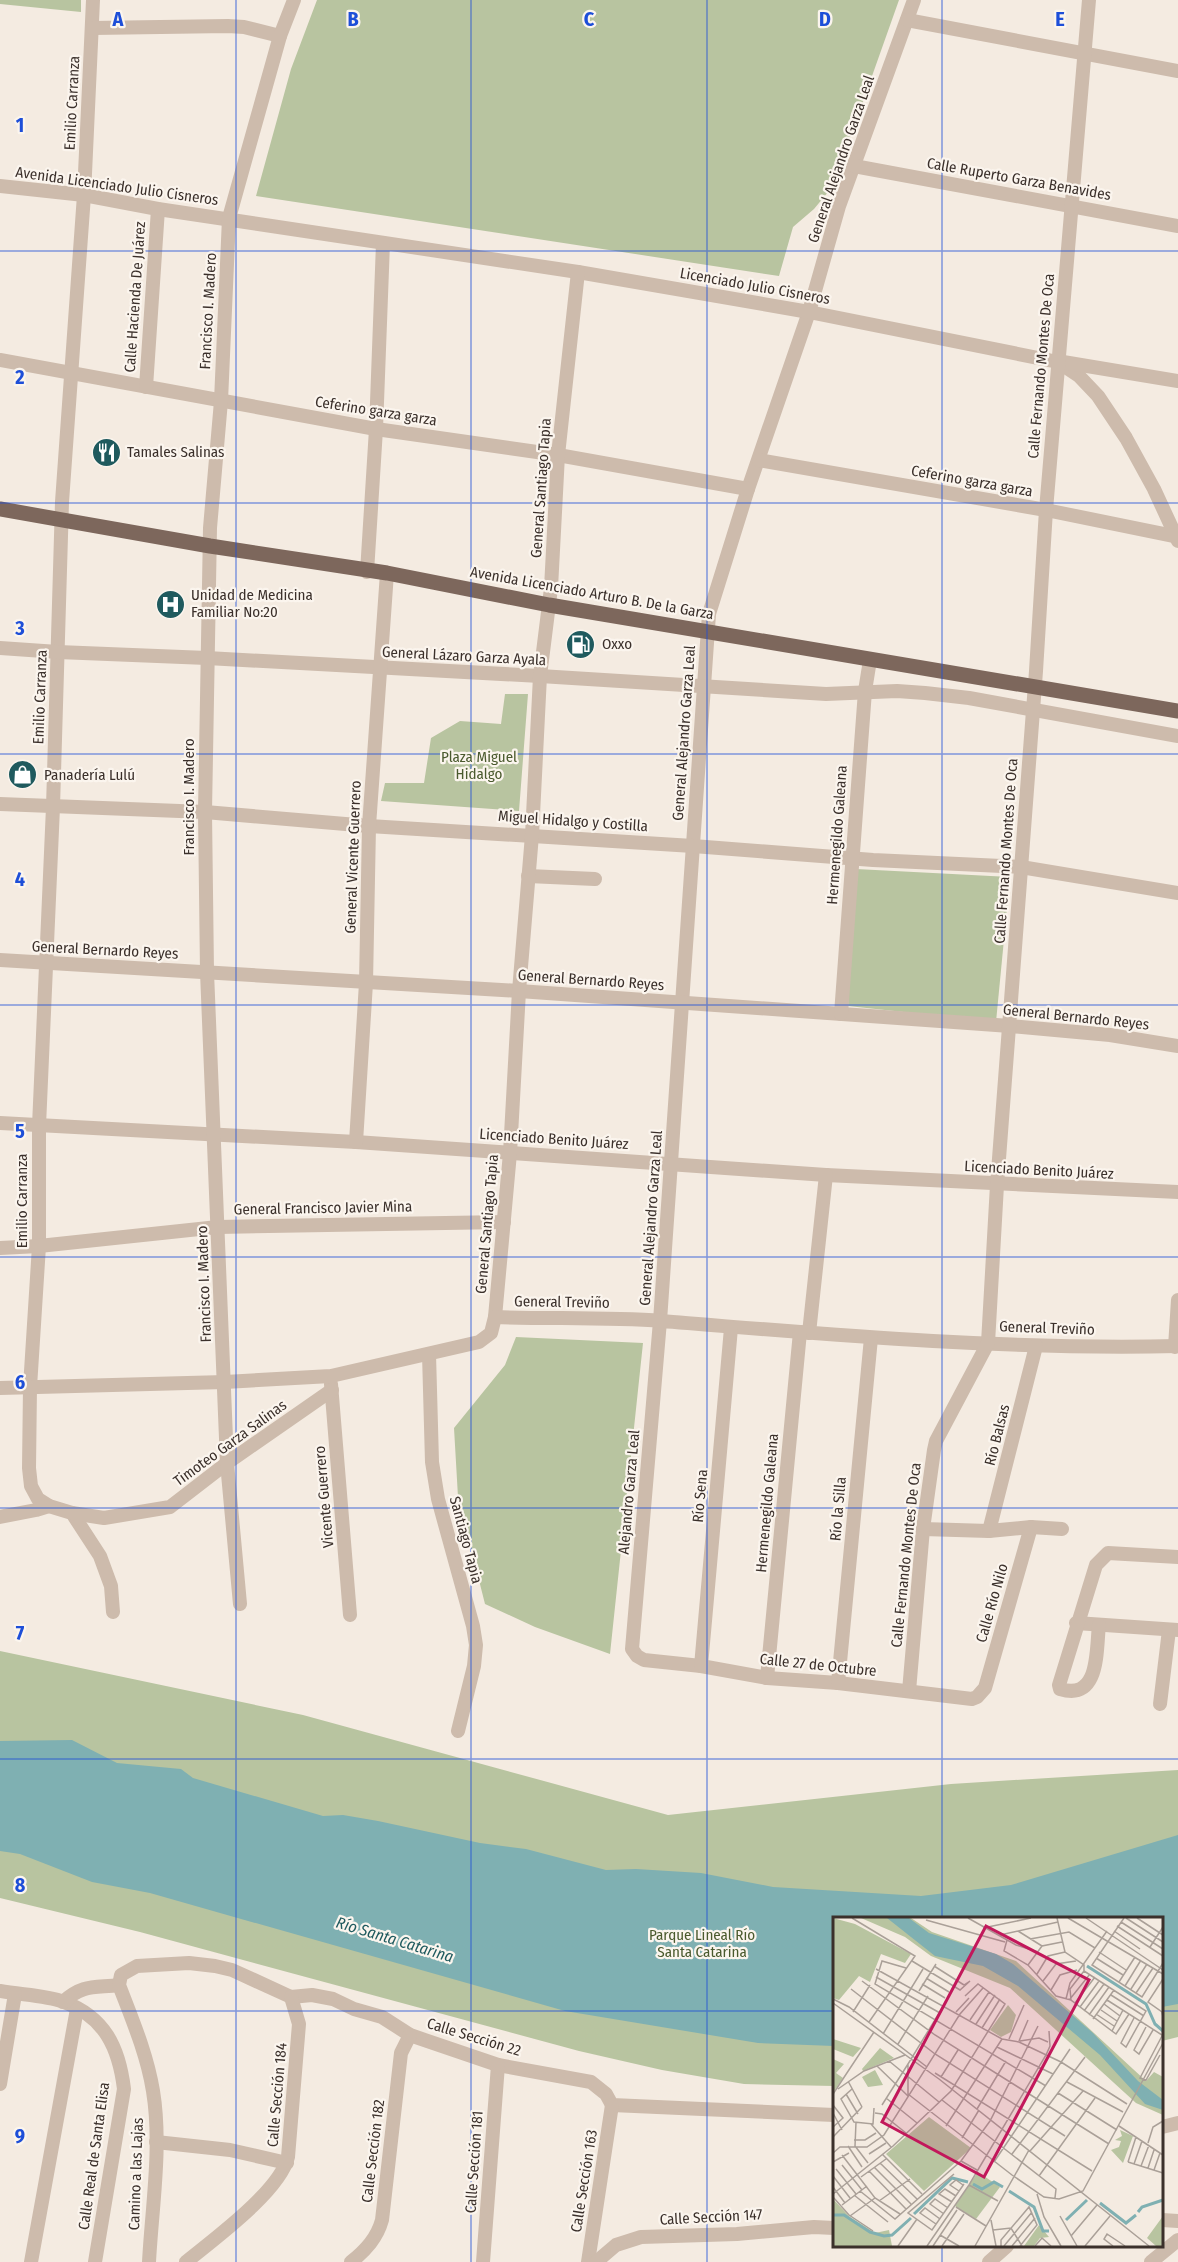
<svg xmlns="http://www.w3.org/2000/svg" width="1178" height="2262" viewBox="0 0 1178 2262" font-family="'Fira Sans Condensed',sans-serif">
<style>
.green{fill:#b8c4a0}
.water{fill:#7fb0b2}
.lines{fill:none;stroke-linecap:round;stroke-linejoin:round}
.minor{stroke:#cdbbac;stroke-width:14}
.major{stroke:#7d675c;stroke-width:15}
.grid{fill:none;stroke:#1d4ed8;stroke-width:1.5;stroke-opacity:0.55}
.labels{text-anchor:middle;stroke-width:4.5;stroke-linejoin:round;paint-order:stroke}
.street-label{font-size:15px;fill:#3b302b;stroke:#fbf5ee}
.poi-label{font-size:15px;fill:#3b302b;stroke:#fbf5ee;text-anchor:start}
.park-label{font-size:15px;fill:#4a5a2e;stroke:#fbf5ee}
.water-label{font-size:16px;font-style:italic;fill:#1f5a5e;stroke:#fbf5ee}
.inset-river{fill:none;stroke:#7fb0b2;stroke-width:3}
.inset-road{fill:none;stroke:#aaa098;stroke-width:1.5}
.view{fill:#c2185b;fill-opacity:0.15;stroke:#c2185b;stroke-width:3}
.inset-edge{fill:none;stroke:#3b302b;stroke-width:3}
.grid-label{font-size:20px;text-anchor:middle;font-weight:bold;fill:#1d4ed8;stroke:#fbf5ee;stroke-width:4.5;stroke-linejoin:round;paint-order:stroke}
</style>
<rect width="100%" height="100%" fill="#f4ebe1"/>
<g class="green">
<polygon points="0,0 81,0 81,12 0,4"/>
<polygon points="317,0 899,0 833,186 814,209 793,227 779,276 256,196 291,69"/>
<polygon points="505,694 528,694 519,811 381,801 385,783 424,783 431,738 460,721 501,724"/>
<polygon points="856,869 1010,877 996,1022 848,1006"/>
<polygon points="516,1337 643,1343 610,1654 535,1627 485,1604 458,1497 454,1428 505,1365"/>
<polygon points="0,1651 303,1715 668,1815 951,1784 1178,1770 1178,2037 1162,2041 1162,1918 834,1918 834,2086 744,2084 662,2070 579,2051 140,1932 0,1898"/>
</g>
<polygon class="water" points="72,1740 117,1763 181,1769 193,1778 323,1816 343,1815 378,1821 480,1843 526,1849 606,1870 636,1869 701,1873 773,1887 921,1896 1011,1885 1178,1835 1178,2004 1162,2007 1162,1918 834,1918 834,2046 758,2043 565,2011 150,1893 92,1882 20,1854 0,1851 0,1741"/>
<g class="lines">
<g class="minor">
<polyline points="93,0 84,195 62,502 53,807 39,1126 39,1246 30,1387 29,1468 31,1486 38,1499 49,1506 72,1513 100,1556 111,1586 113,1612"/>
<polyline points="914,0 839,206 809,312 748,489 709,614 660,1321 632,1649 637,1656 644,1660 701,1666 767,1678 838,1683 972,1699 977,1697 985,1688 1031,1527"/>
<polyline points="907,20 1178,71"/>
<polyline points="93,28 228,26 244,27 280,36"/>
<polyline points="854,166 1178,226"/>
<polyline points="0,186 84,195 158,209 578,272 809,312 1058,362 1079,376 1098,396 1126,438 1154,489 1178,541"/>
<polyline points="0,360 376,429 558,455 748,489"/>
<polyline points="1063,362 1178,381"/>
<polyline points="146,387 158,209"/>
<polyline points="759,460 1046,510 1178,537"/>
<polyline points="367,572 376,429 383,243"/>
<polyline points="0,648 58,652 207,658 540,676 826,694 897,691 925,693 969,698 1178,736"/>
<polyline points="0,804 205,812 369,826 693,846 873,860 1021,867 1178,893"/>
<polyline points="528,876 595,879"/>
<polyline points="0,960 519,991 1010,1026 1110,1035 1178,1046"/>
<polyline points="841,1014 865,691 870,660"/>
<polyline points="0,1123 356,1142 826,1175 1178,1192"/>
<polyline points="356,1142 366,983 369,826 387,573"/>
<polyline points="0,1248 39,1246 218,1227 504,1222"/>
<polyline points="495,1317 510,1153 519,991 532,835 540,676 551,588 558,455 578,272"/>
<polyline points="809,1333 826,1175"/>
<polyline points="1175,1347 1178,1300"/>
<polyline points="429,1354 432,1462 438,1499 473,1626 476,1645 474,1666 458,1731"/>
<polyline points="331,1384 350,1615"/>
<path d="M0 1388 225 1382 331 1376 479 1342 491 1333 495 1317C550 1319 607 1317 662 1321 834 1335 1006 1350 1178 1346"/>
<polyline points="72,1513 104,1518 170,1507 227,1463 332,1390"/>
<polyline points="0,1517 36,1510 49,1506"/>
<polyline points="923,1529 989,1531 1031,1527 1062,1529"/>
<polyline points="989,1531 1036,1346"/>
<polyline points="240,1604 227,1463 207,972 205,812 210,528 221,401 229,218 280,36 294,0"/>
<polyline points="1076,1623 1178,1630"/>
<path d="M1099 1625C1096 1651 1100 1701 1060 1689L1059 1685 1096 1565 1108 1553 1178 1557"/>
<polyline points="701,1666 731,1328"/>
<polyline points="767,1678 800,1332"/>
<polyline points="838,1683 871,1338"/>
<polyline points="909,1691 923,1529 934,1450 936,1441 988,1343 997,1185 1036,671 1046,510 1089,0"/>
<polyline points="1160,1704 1169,1630"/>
<path d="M0 1991C21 1995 45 1995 64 2002 105 2017 119 2048 124 2089L95 2262"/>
<path d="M63 2002C83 1984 94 1988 119 1985"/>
<polyline points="0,2084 15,1994"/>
<polyline points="1162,2127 1178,2123"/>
<polyline points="156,2142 230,2150 287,2163"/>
<polyline points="1162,2220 1178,2221"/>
<polyline points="31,2262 77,2009"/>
<path d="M149 2262C152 2206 162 2146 153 2091 147 2054 132 2019 119 1985L121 1975 137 1966 189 1963 215 1966 232 1970 291 1997 312 1995 333 1999 354 2009 382 2017 410 2035 498 2065 591 2082 606 2094 612 2105 834 2115"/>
<path d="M186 2262C214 2239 280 2191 288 2157L299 2024 291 1997"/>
<path d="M351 2262C366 2250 377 2238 382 2220L401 2053 410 2035"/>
<polyline points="483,2262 498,2065"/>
<polyline points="588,2262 612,2105"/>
<polyline points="596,2262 616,2245 641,2237 737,2234 814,2227 834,2228"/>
<polyline points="989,2262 1007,2246"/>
<polyline points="1151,2262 1178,2240"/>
</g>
<polyline class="major" points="0,509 210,546 387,573 549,605 1178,711"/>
</g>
<path class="grid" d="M236 0V2262M471 0V2262M707 0V2262M942 0V1918M0 251H1178M0 503H1178M0 754H1178M0 1005H1178M0 1257H1178M0 1508H1178M0 1759H1178M0 2011H834M1162 2011H1178M942 2246V2262"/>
<defs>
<symbol id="restaurant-disc" viewBox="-11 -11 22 22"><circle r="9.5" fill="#1f5a5e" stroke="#fbf5ee"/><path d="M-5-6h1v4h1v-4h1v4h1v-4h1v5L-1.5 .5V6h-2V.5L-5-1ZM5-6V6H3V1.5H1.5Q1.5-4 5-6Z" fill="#fff"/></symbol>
<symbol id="hospital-disc" viewBox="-11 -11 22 22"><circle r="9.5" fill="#1f5a5e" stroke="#fbf5ee"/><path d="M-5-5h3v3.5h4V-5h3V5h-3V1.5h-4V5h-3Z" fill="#fff"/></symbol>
<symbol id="fuel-disc" viewBox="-11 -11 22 22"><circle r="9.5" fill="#1f5a5e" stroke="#fbf5ee"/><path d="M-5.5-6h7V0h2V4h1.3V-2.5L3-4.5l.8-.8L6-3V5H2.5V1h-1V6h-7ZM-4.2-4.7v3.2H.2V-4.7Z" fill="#fff"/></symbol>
<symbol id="shop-disc" viewBox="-11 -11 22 22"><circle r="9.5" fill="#1f5a5e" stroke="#fbf5ee"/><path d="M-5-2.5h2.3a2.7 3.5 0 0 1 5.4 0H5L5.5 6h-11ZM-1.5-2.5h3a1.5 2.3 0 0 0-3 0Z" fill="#fff"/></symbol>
</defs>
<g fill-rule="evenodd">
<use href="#restaurant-disc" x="90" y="436" width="33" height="33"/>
<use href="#hospital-disc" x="154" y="588" width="33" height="33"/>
<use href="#fuel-disc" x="564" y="628" width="33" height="33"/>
<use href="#shop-disc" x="6" y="758" width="33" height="33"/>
</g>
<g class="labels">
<g class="street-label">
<text transform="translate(72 103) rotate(-87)" y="5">Emilio Carranza</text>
<text transform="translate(841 159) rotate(-71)" y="5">General Alejandro Garza Leal</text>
<text transform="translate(1019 179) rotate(10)" y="5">Calle Ruperto Garza Benavides</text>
<text transform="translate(117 186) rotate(8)" y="5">Avenida Licenciado Julio Cisneros</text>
<text transform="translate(755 286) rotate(10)" y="5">Licenciado Julio Cisneros</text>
<text transform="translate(135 297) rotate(-86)" y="5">Calle Hacienda De Juárez</text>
<text transform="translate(208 311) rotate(-87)" y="5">Francisco I. Madero</text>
<text transform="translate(1041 366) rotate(-85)" y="5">Calle Fernando Montes De Oca</text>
<text transform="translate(376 411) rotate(9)" y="5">Ceferino garza garza</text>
<text transform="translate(972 481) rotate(10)" y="5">Ceferino garza garza</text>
<text transform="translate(541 488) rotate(-86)" y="5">General Santiago Tapia</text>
<text transform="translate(592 593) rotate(10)" y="5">Avenida Licenciado Arturo B. De la Garza</text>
<text transform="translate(464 656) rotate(3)" y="5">General Lázaro Garza Ayala</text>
<text transform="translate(40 697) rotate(-88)" y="5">Emilio Carranza</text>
<text transform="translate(684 733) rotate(-86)" y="5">General Alejandro Garza Leal</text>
<text transform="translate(189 797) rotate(-90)" y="5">Francisco I. Madero</text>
<text transform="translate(573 821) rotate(4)" y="5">Miguel Hidalgo y Costilla</text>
<text transform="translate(837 835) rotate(-86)" y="5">Hermenegildo Galeana</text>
<text transform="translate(1006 851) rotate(-86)" y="5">Calle Fernando Montes De Oca</text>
<text transform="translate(353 857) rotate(-88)" y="5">General Vicente Guerrero</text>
<text transform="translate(105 950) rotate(3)" y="5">General Bernardo Reyes</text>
<text transform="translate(591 980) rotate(4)" y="5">General Bernardo Reyes</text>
<text transform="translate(1076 1017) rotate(6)" y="5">General Bernardo Reyes</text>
<text transform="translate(554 1139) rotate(4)" y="5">Licenciado Benito Juárez</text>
<text transform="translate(1039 1170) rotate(3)" y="5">Licenciado Benito Juárez</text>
<text transform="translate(22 1201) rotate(-90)" y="5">Emilio Carranza</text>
<text transform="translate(323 1208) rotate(-1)" y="5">General Francisco Javier Mina</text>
<text transform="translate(651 1218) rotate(-86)" y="5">General Alejandro Garza Leal</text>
<text transform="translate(487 1224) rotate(-85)" y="5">General Santiago Tapia</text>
<text transform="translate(204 1284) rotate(-92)" y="5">Francisco I. Madero</text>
<text transform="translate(562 1302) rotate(1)" y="5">General Treviño</text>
<text transform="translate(1047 1328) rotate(2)" y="5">General Treviño</text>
<text transform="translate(997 1435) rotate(-76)" y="5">Río Balsas</text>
<text transform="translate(230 1443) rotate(-36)" y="5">Timoteo Garza Salinas</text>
<text transform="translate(629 1492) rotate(-85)" y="5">Alejandro Garza Leal</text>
<text transform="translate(700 1496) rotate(-85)" y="5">Río Sena</text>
<text transform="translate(324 1497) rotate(-95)" y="5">Vicente Guerrero</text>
<text transform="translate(767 1503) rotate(-85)" y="5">Hermenegildo Galeana</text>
<text transform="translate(838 1509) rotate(-85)" y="5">Río la Silla</text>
<text transform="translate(466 1540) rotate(75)" y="5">Santiago Tapia</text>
<text transform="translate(906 1555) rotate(-84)" y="5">Calle Fernando Montes De Oca</text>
<text transform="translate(992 1603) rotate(-74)" y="5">Calle Río Nilo</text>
<text transform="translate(818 1665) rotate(6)" y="5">Calle 27 de Octubre</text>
<text transform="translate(474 2037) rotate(17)" y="5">Calle Sección 22</text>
<text transform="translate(277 2095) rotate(-85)" y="5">Calle Sección 184</text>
<text transform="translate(373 2151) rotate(-83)" y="5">Calle Sección 182</text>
<text transform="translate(94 2156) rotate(-82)" y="5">Calle Real de Santa Elisa</text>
<text transform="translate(474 2162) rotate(-86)" y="5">Calle Sección 181</text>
<text transform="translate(136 2174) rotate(-88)" y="5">Camino a las Lajas</text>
<text transform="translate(584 2181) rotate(-81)" y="5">Calle Sección 163</text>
<text transform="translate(711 2217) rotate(-3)" y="5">Calle Sección 147</text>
</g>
<g class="poi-label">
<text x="127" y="457">Tamales Salinas</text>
<text x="191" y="600">Unidad de Medicina<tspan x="191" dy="17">Familiar No:20</tspan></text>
<text x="602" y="649">Oxxo</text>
<text x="44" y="780">Panadería Lulú</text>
</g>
<g class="park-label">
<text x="479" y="762">Plaza Miguel<tspan x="479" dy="17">Hidalgo</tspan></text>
<text x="702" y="1940">Parque Lineal Río<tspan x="702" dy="17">Santa Catarina</tspan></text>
</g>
<g class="water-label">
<text transform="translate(395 1939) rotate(17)" y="6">Río Santa Catarina</text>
</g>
</g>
<g transform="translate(833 1917)">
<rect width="330" height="330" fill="#f4ebe1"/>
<path d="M0 1 22 7 78 37 72 46 48 37 37 65 26 59 6 83 0 81ZM28 1H78L99 15 183 44 313 164 321 155 330 160V198L303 186 177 71 98 39 72 20ZM175 88 183 98 178 115 168 120 157 113ZM0 122 28 131 20 140 0 132ZM47 131 61 141 30 154 29 152ZM0 142 11 147 3 156 10 161 1 174ZM42 153 50 168 35 170 29 160ZM96 200 138 231 91 274 53 237ZM287 213 300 219 290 246 278 233 286 230 288 224 282 223 289 219ZM145 255 167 270 143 302 122 289ZM0 282 17 300 42 316 56 313 59 329H0ZM330 299V329H323L314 321ZM206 308 216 320 207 321 201 329H191Z" fill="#b8c4a0"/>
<path d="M54 1H76L96 16 163 37 180 47 260 116 305 164 330 183V193L312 187 267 138 185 69 150 49 102 39Z" fill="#7fb0b2"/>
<path class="inset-river" d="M254 49 313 87 322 107 330 114M140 267 149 272 161 265 170 270M176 274 201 290 210 314H216M267 286 293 306 303 298M305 295 309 290 330 283M81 297 119 261 135 265M0 298H11L37 315 51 319 59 318 78 301M233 303 254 283"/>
<path class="inset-road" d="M19 1 82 39 36 105M135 1 183 28 205 35M224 1 232 35 251 48V54M235 1 330 57M253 1 330 53M291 1 259 48 309 80 330 46M293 1 330 25M304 1 330 18M93 3 172 25M288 5 330 32M284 9 330 39M150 11 198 1M185 14 209 29M281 14 307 32M167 18 225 5M197 22 236 15 262 31M174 23 171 34 195 48 223 79 238 83M317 30 330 10M266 35 293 53M263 41 290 58M79 44 127 73 137 64 131 68M195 48 209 29 229 25M101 49 131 68M73 51 49 44 42 67 213 169M43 52 169 122 186 125 228 145 294 187M251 54 313 94 293 130 288 126 301 101M251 54 237 72 238 83 283 117 296 97M204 57 215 39 232 35M43 60 107 96M93 61 116 75M330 62 315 85 329 95 330 100M29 64 102 118 276 227M210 64 223 47 243 44M286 65 302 40M89 67 112 81M292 69 308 43M18 72 102 137 232 219M298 72 314 47M218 73 227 58 244 53M86 74 103 47M303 76 320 51M278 78 311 99M0 82 16 90 94 150M233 82 237 66 274 14M237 82 257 57M274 83 329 118M0 86 106 162 316 329M242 86 262 60M271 87 287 99M111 88 75 147V177L179 258M247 90 266 64M268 93 284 104M251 94 271 67M20 95 37 68M123 95 136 81M263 97 281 109M256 98 276 70M260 102 281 73M137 103 156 75M143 107 162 78M313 110 301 133 306 137 320 113M149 111 167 82M279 114 290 93M50 117 90 52M176 122 191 88M186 124 195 103M187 124 206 121 215 125M65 127 95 79M164 130 220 157M327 138 313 163 307 161 330 117M56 144 106 185M44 149 75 179M102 156 259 254M108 160 125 133M15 164 29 190M234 165 290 195M5 172 31 154 72 138M19 172 8 182 21 205 40 207 41 191M225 176 284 213M0 177 41 115M13 177 25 197M53 181 84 206M109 183 223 272 222 281M0 188 10 201 0 210M49 188 75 147M144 192 173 144M0 196 9 213M42 196 49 197 73 216M23 205 22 229 35 246M38 207 58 230M113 209 169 122M286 209 330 238M0 220 29 190M129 221 146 193M21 223H32L43 216M315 226 320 210 330 204M15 229 29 250M197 234 250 174M0 236 7 230H34L51 218 127 97 150 71M36 237 53 226M49 237 89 277M179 237 252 140M9 238 42 281 67 297M128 244 144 253M0 245 16 236M161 245 237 132M295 245 330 256M295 245 303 220M47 246 84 282M301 247 309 224M9 248 29 273M308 249 316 228M41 250 78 287M315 251 321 233M3 252 23 277M321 253 327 236M36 254 73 292M121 257 75 296 99 313 131 267M179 258 211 280 226 282 250 274 330 126M0 259 17 281M206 259 262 181M28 260 53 242M136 268 165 284M0 270 12 286M27 274 62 302 128 244 157 204 205 109M126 274 117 268 123 263 130 268M0 277 60 229 118 174 172 87 145 67 132 79M204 277 211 300 228 329M21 278 55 305M0 280 16 298 40 314M46 284 77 262M119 285 106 277 112 272 123 279M9 288 34 269M123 290 153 309M111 297 97 287 102 282 115 291M17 299 42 281M227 299 244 329M158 303 163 329M103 307 87 296 92 291 107 302M160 313 178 311 189 329M107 318 126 329M238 319 264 288M65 329 84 302M94 329 136 268 213 138 217 129 216 114M100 329 124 293M109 329 131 297M142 329 196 233M168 329V323L196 290 204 308 187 329M171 329 199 295M179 329 202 301M202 329 209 321 218 329M252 329 277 299M280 329 271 322 274 317 292 329"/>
<path class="view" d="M153 9 256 63 151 260 49 205Z"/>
<rect width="330" height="330" class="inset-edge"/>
</g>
<g class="grid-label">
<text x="118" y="26">A</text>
<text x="353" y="26">B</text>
<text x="589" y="26">C</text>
<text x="825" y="26">D</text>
<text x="1060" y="26">E</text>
<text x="20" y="132">1</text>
<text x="20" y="384">2</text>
<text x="20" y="635">3</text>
<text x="20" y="886">4</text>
<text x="20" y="1138">5</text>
<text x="20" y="1389">6</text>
<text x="20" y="1640">7</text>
<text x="20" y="1892">8</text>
<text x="20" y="2143">9</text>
</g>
</svg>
